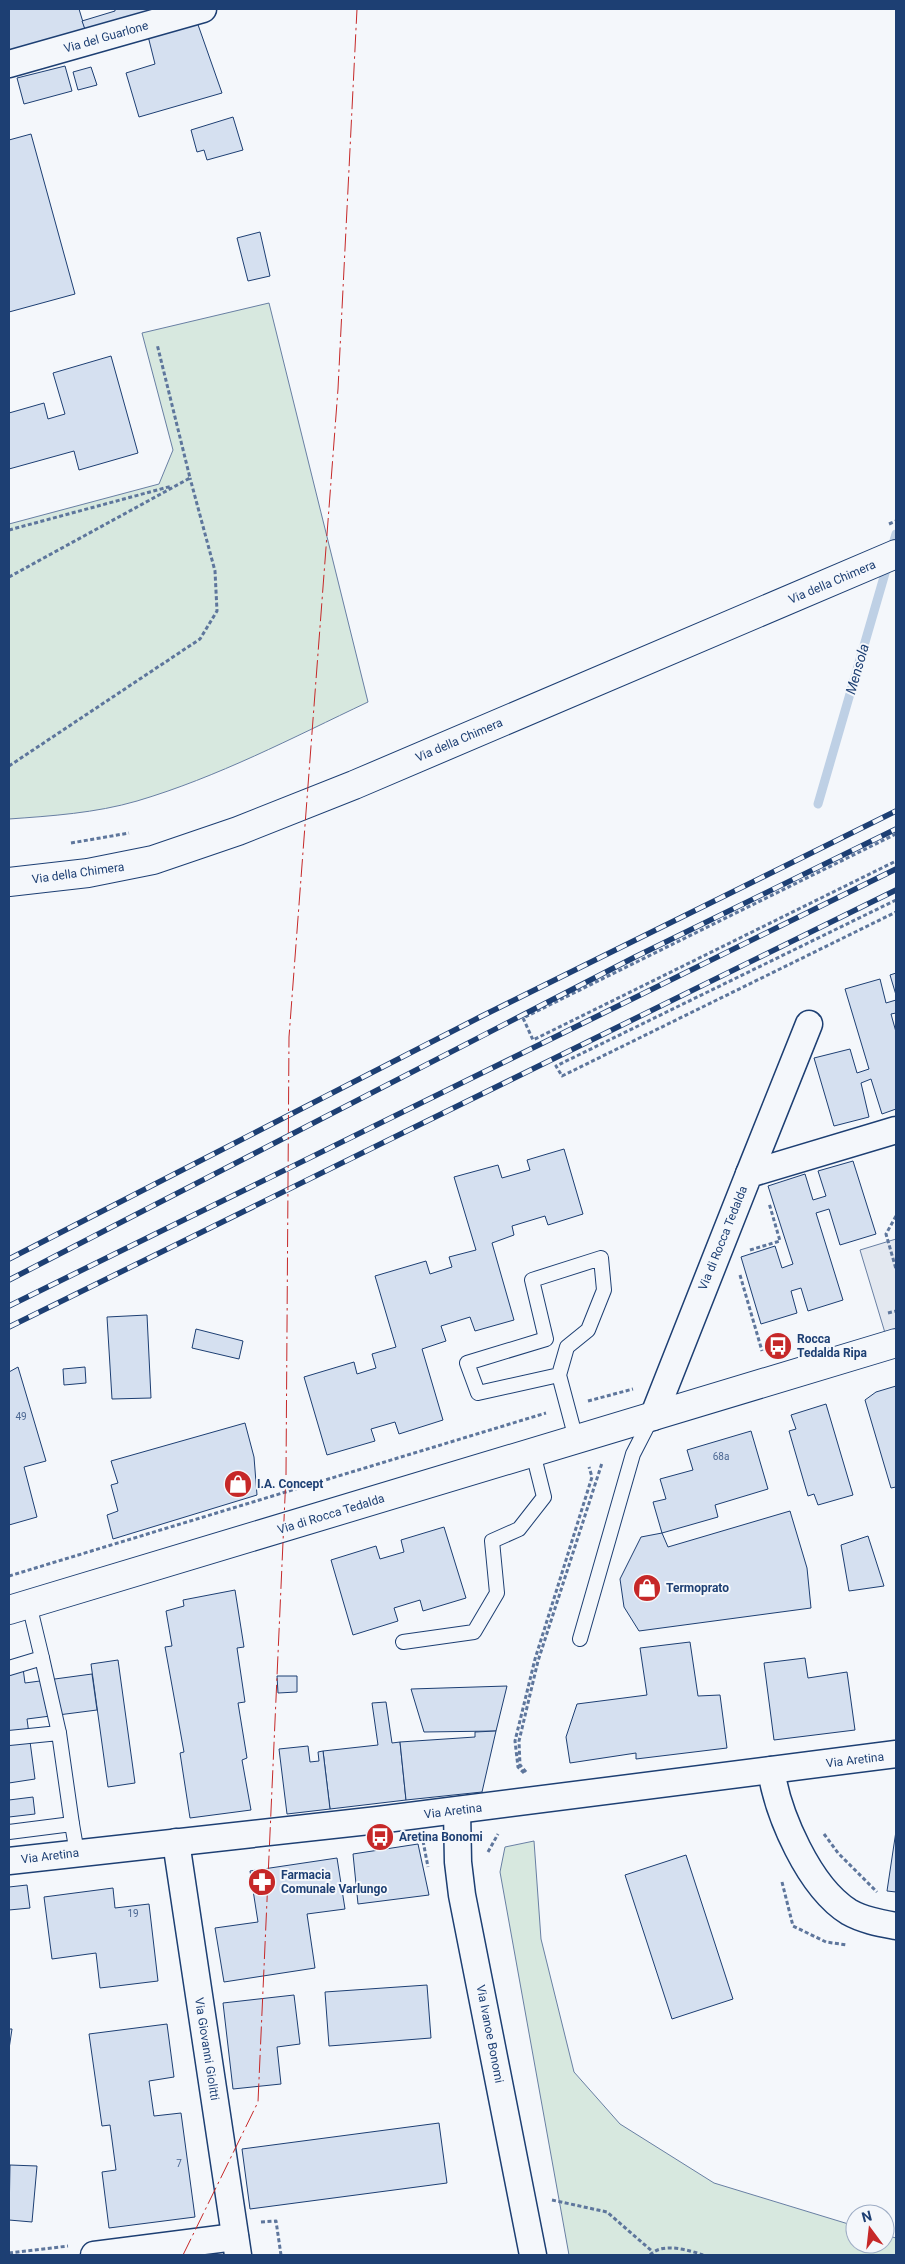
<svg xmlns="http://www.w3.org/2000/svg" width="905" height="2264" viewBox="0 0 905 2264" font-family="Roboto,sans-serif">
<style>
.green{fill:#d7e8df;stroke:#687fa3}
.parking{fill:#e3e8f0;stroke:#687fa3}
.lines{fill:none;stroke-linecap:round;stroke-linejoin:round}
.stream{stroke:#bed0e5;stroke-width:9}
.building{fill:#d5e0f0;stroke:#1d3f73}
.service-casing{stroke:#1d3f73;stroke-width:16}
.minor-casing{stroke:#1d3f73;stroke-width:29}
.tertiary-casing{stroke:#1d3f73;stroke-width:30}
.path{stroke:#5e769c;stroke-width:3;stroke-dasharray:4 2.5;stroke-linecap:butt}
.service{stroke:#f4f7fb;stroke-width:14}
.minor{stroke:#f4f7fb;stroke-width:26}
.tertiary{stroke:#f4f7fb;stroke-width:28}
.rail-casing{stroke:#1d3f73;stroke-width:5.5}
.rail{stroke:#f4f7fb;stroke-width:4;stroke-dasharray:11;stroke-linecap:butt}
.power{stroke:#c62828;stroke-width:1;stroke-dasharray:18 4 2.5 4;stroke-linecap:butt}
.labels{text-anchor:middle;stroke-width:4;stroke-linejoin:round;paint-order:stroke}
.number-label{font-size:10px;fill:#4b6792}
.street-label{font-size:12px;fill:#1d3f73;stroke:#f4f7fb}
.poi-label{font-size:12px;font-weight:bold;fill:#1d3f73;stroke:#f4f7fb;text-anchor:start}
.water-label{font-size:14px;font-style:italic;fill:#1d3f73;stroke:#f4f7fb}
</style>
<rect width="100%" height="100%" fill="#f4f7fb"/>
<g class="green">
<path d="M269 303 368 702C292 738 218 777 137 801 96 813 51 816 9 819V524L159 484 173 450 142 333Z"/>
<polygon points="534,1841 541,1939 574,2072 620,2124 714,2183 855,2226 855,2244 885,2244 885,2235 896,2238 896,2255 569,2255 500,1872 505,1847"/>
</g>
<polygon class="parking" points="896,1239 896,1343 889,1346 860,1250"/>
<g class="lines">
<g class="stream">
<polyline points="891,551 896,534"/>
<polyline points="818,804 888,563"/>
</g>
</g>
<g class="building">
<polygon points="9,9 79,9 86,32 9,50"/>
<polygon points="115,9 166,9 86,32 82,21 115,11"/>
<polygon points="196,19 222,93 139,117 126,73 155,64 147,32"/>
<polygon points="65,66 72,91 24,104 17,78"/>
<polygon points="91,67 97,85 78,90 73,72"/>
<polygon points="233,117 243,150 207,160 204,150 197,152 191,130"/>
<polygon points="31,134 75,294 9,312 9,140"/>
<polygon points="260,232 270,276 248,281 237,238"/>
<polygon points="111,356 138,453 79,470 74,451 9,469 9,413 44,403 48,419 65,414 53,373"/>
<polygon points="896,973 896,995 890,975"/>
<polygon points="880,979 886,1003 896,1000 896,1013 891,1014 896,1032 896,1109 882,1114 871,1079 861,1083 869,1117 834,1126 814,1058 850,1049 857,1073 869,1069 845,989"/>
<polygon points="564,1149 583,1214 548,1225 545,1216 512,1226 514,1235 492,1243 514,1320 475,1331 470,1317 441,1326 446,1341 422,1349 443,1420 399,1434 395,1422 371,1429 375,1441 327,1455 304,1377 354,1362 357,1374 376,1368 372,1354 396,1347 375,1276 426,1261 430,1274 452,1267 449,1257 476,1250 454,1177 498,1165 502,1178 530,1170 527,1160"/>
<polygon points="853,1161 876,1234 840,1245 829,1209 816,1213 843,1300 808,1311 801,1288 791,1291 797,1313 761,1324 741,1257 775,1246 782,1268 793,1264 768,1186 805,1174 813,1200 826,1196 818,1171"/>
<polygon points="147,1315 151,1398 112,1399 107,1317"/>
<polygon points="196,1329 243,1341 239,1359 192,1348"/>
<polygon points="18,1367 46,1461 24,1467 37,1517 9,1525 9,1372"/>
<polygon points="85,1367 86,1383 64,1385 63,1369"/>
<polygon points="896,1386 896,1487 891,1488 865,1400 876,1392"/>
<polygon points="826,1404 853,1495 818,1505 814,1494 808,1496 789,1431 796,1429 791,1415"/>
<polygon points="245,1423 254,1457 257,1495 113,1539 107,1515 118,1511 111,1485 118,1483 111,1461"/>
<polygon points="751,1431 768,1489 715,1505 718,1517 662,1533 653,1502 666,1499 660,1479 693,1470 687,1450"/>
<polygon points="790,1511 807,1568 811,1608 639,1631 624,1607 620,1579 641,1537 662,1533 668,1547"/>
<polygon points="444,1527 466,1598 423,1611 420,1600 394,1608 398,1621 353,1635 331,1560 376,1546 380,1559 404,1552 401,1540"/>
<polygon points="868,1536 884,1586 849,1591 841,1545"/>
<polygon points="235,1590 244,1647 237,1648 245,1702 238,1703 247,1758 242,1760 251,1810 190,1818 180,1753 184,1752 165,1647 172,1646 166,1611 184,1606 183,1600"/>
<polygon points="690,1642 698,1696 720,1695 727,1748 636,1759 636,1753 570,1763 566,1737 577,1704 647,1695 640,1648"/>
<polygon points="805,1658 808,1678 847,1672 855,1730 774,1740 764,1663"/>
<polygon points="118,1660 135,1783 108,1787 91,1664"/>
<polygon points="22,1661 25,1683 92,1674 97,1710 27,1719 35,1779 9,1783 9,1663"/>
<polygon points="277,1676 297,1676 297,1692 278,1693"/>
<polygon points="507,1686 496,1731 424,1732 411,1689"/>
<polygon points="386,1702 392,1743 400,1742 406,1800 330,1809 323,1751 378,1745 372,1703"/>
<polygon points="496,1731 482,1792 406,1800 400,1742 475,1737 475,1732"/>
<polygon points="308,1746 310,1762 319,1761 318,1752 323,1751 330,1809 287,1814 279,1749"/>
<polygon points="33,1797 35,1814 9,1817 9,1800"/>
<polygon points="896,1831 896,1892 887,1891"/>
<polygon points="418,1844 429,1895 358,1904 353,1854"/>
<polygon points="686,1855 733,1999 672,2019 625,1875"/>
<polygon points="337,1858 345,1909 307,1914 315,1968 224,1982 215,1928 258,1922 250,1871"/>
<polygon points="27,1885 30,1908 9,1910 9,1887"/>
<polygon points="113,1888 115,1908 149,1904 158,1981 100,1988 96,1953 52,1959 44,1897"/>
<polygon points="427,1985 431,2038 329,2046 325,1992"/>
<polygon points="294,1995 300,2044 277,2047 281,2084 233,2089 223,2003"/>
<polygon points="167,2024 174,2077 149,2081 154,2116 181,2113 195,2217 109,2228 102,2172 116,2170 110,2125 102,2126 89,2034"/>
<polygon points="9,2029 12,2029 9,2049"/>
<polygon points="439,2123 447,2183 250,2209 242,2149"/>
<polygon points="10,2165 37,2166 32,2222 9,2220"/>
</g>
<g class="lines">
<defs>
<g id="service">
<polyline points="559,1375 567,1347 588,1330 604,1290 601,1258 532,1280 546,1339 467,1363 478,1393 559,1375 576,1439"/>
<polyline points="580,1639 633,1454 652,1417"/>
<polyline points="403,1642 474,1632 497,1593 492,1541 519,1529 544,1497 533,1453"/>
<polyline points="42,1658 59,1733"/>
<polyline points="9,1668 42,1658 29,1604"/>
<polyline points="9,1738 59,1733 72,1824"/>
<polyline points="9,1832 72,1824 77,1853"/>
</g>
<g id="minor">
<polyline points="9,64 203,9"/>
<polyline points="749,1174 809,1024"/>
<polyline points="653,1417 749,1174 896,1130"/>
<path d="M771 1770C778 1815 809 1887 849 1912 863 1920 880 1923 896 1926"/>
<polyline points="457,1811 458,1862 462,1895 533,2255"/>
<polyline points="176,1842 238,2255"/>
<polyline points="9,1861 378,1820 896,1754"/>
<polyline points="94,2255 235,2237"/>
</g>
<g id="tertiary">
<polyline points="9,882 88,873 153,860 238,831 354,785 896,554"/>
<polyline points="9,1610 896,1343"/>
</g>
</defs>
<use href="#service" class="service-casing"/>
<use href="#minor" class="minor-casing"/>
<use href="#tertiary" class="tertiary-casing"/>
<g class="path">
<polyline points="889,524 896,521"/>
<polyline points="9,530 172,486"/>
<polyline points="9,577 190,478 157,344"/>
<polyline points="9,766 200,639 217,611 215,571 190,478"/>
<polyline points="896,834 523,1018 533,1040 896,861"/>
<polyline points="71,843 129,833"/>
<polyline points="896,900 556,1066 562,1076 896,912"/>
<polyline points="896,1216 886,1234 896,1269"/>
<polyline points="750,1250 780,1241 769,1203"/>
<polyline points="740,1275 762,1351"/>
<polyline points="888,1313 896,1311"/>
<polyline points="588,1401 633,1389"/>
<polyline points="9,1576 546,1413"/>
<polyline points="526,1772 520,1765 519,1741 538,1661 602,1463"/>
<polyline points="524,1773 518,1767 515,1741 535,1659 592,1477 589,1467"/>
<polyline points="824,1834 838,1853 877,1892"/>
<polyline points="423,1841 428,1867"/>
<polyline points="488,1852 498,1834"/>
<polyline points="782,1882 793,1926 826,1942 847,1945"/>
<polyline points="552,2200 607,2212 653,2252"/>
<polyline points="261,2222 276,2221 281,2255"/>
<polyline points="9,2253 68,2246"/>
<path d="M650 2255C662 2242 689 2250 703 2255"/>
</g>
<use href="#service" class="service"/>
<use href="#minor" class="minor"/>
<use href="#tertiary" class="tertiary"/>
<defs>
<g id="rail">
<polyline points="9,1259 480,1017 896,811"/>
<polyline points="9,1280 635,957 896,829"/>
<polyline points="9,1306 896,869"/>
<polyline points="9,1327 896,890"/>
</g>
</defs>
<use href="#rail" class="rail-casing"/>
<use href="#rail" class="rail"/>
<polyline class="power" points="183,2255 258,2102 286,1475 289,1037 338,389 357,9"/>
</g>
<defs>
<symbol id="bus-disc" viewBox="-11 -11 22 22"><circle r="9.5" fill="#c62828" stroke="#f4f7fb"/><path d="M-5-6H5V4H4V6H2V4H-2V6H-4V4H-5ZM-3.5-4V0h7V-4ZM-3.5 1.2v1.5H-2V1.2ZM2 1.2v1.5H3.5V1.2Z" fill="#fff"/></symbol>
<symbol id="shop-disc" viewBox="-11 -11 22 22"><circle r="9.5" fill="#c62828" stroke="#f4f7fb"/><path d="M-5-2.5h2.3a2.7 3.5 0 0 1 5.4 0H5L5.5 6h-11ZM-1.5-2.5h3a1.5 2.3 0 0 0-3 0Z" fill="#fff"/></symbol>
<symbol id="pharmacy-disc" viewBox="-11 -11 22 22"><circle r="9.5" fill="#c62828" stroke="#f4f7fb"/><path d="M-2-6h4v4h4v4h-4v4h-4v-4h-4v-4h4Z" fill="#fff"/></symbol>
</defs>
<g fill-rule="evenodd">
<use href="#bus-disc" x="762" y="1330" width="32" height="32"/>
<use href="#shop-disc" x="222" y="1468" width="32" height="32"/>
<use href="#shop-disc" x="631" y="1572" width="32" height="32"/>
<use href="#bus-disc" x="364" y="1821" width="32" height="32"/>
<use href="#pharmacy-disc" x="246" y="1866" width="32" height="32"/>
</g>
<g class="labels">
<g class="number-label">
<text x="21" y="1420">49</text>
<text x="721" y="1460">68a</text>
<text x="133" y="1917">19</text>
<text x="179" y="2167">7</text>
</g>
<g class="street-label">
<text transform="translate(106 37) rotate(-16)" y="4">Via del Guarlone</text>
<text transform="translate(832 582) rotate(-23)" y="4">Via della Chimera</text>
<text transform="translate(459 740) rotate(-23)" y="4">Via della Chimera</text>
<text transform="translate(78 873) rotate(-8)" y="4">Via della Chimera</text>
<text transform="translate(723 1238) rotate(-68)" y="4">Via di Rocca Tedalda</text>
<text transform="translate(331 1514) rotate(-17)" y="4">Via di Rocca Tedalda</text>
<text transform="translate(855 1760) rotate(-7)" y="4">Via Aretina</text>
<text transform="translate(453 1811) rotate(-7)" y="4">Via Aretina</text>
<text transform="translate(50 1856) rotate(-7)" y="4">Via Aretina</text>
<text transform="translate(490 2034) rotate(79)" y="4">Via Ivanoe Bonomi</text>
<text transform="translate(207 2049) rotate(81)" y="4">Via Giovanni Giolitti</text>
</g>
<g class="poi-label">
<text x="797" y="1343">Rocca<tspan x="797" dy="14">Tedalda Ripa</tspan></text>
<text x="257" y="1488">I.A. Concept</text>
<text x="666" y="1592">Termoprato</text>
<text x="399" y="1841">Aretina Bonomi</text>
<text x="281" y="1879">Farmacia<tspan x="281" dy="14">Comunale Varlungo</tspan></text>
</g>
<g class="water-label">
<text transform="translate(857 669) rotate(-74)" y="5">Mensola</text>
</g>
</g>
<rect width="905" height="2264" fill="none" stroke="#1d3f73" stroke-width="20"/>
<g transform="translate(870 2229) rotate(345)"><circle r="24" fill="#f4f7fb" stroke="#9eadc5"/>
<path d="M0-4L9 19L0 12L-9 19Z" fill="#c62828"/>
<text y="-8" font-size="14" font-weight="bold" text-anchor="middle" fill="#1d3f73">N</text>
</g>
</svg>
